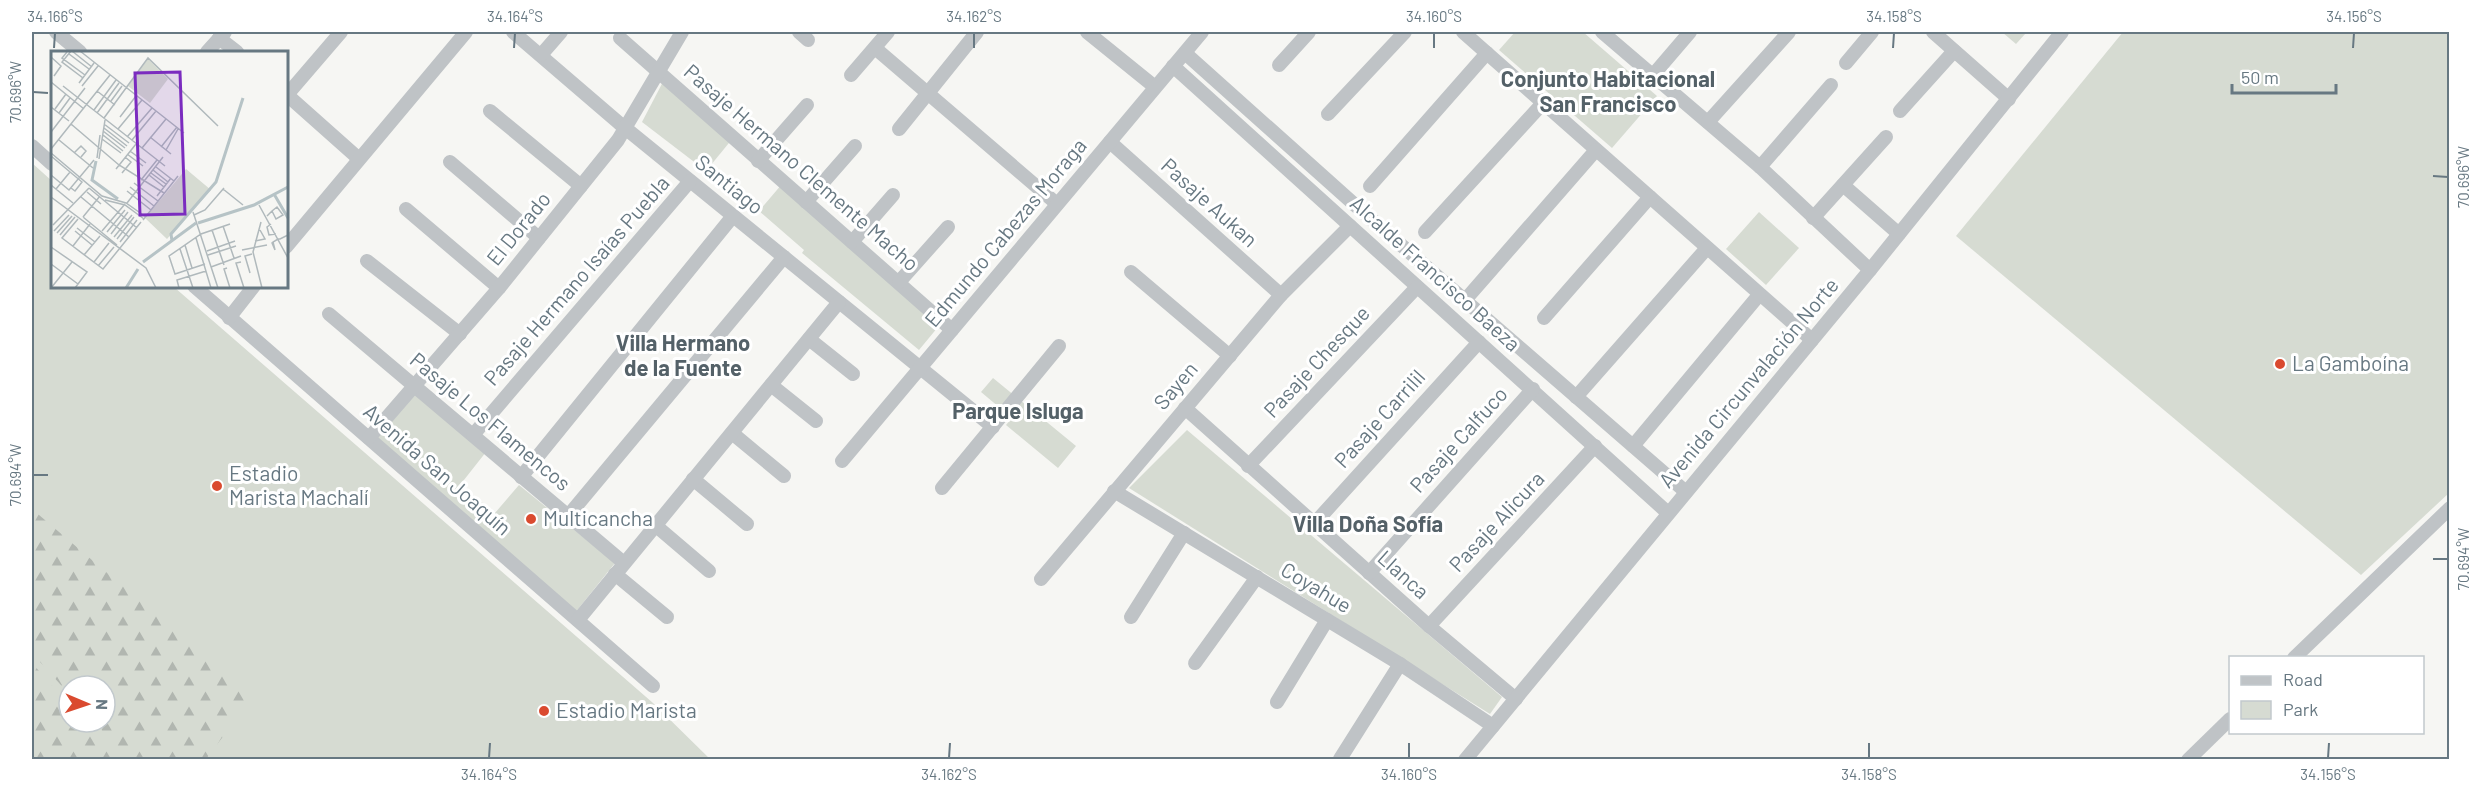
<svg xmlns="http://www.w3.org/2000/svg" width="2481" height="791" viewBox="0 0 2481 791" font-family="Barlow,sans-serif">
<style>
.green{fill:#d6dbd2;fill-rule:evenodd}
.forest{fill:url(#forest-firs)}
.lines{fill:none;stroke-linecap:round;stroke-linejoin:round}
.minor{stroke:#bfc3c6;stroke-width:14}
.ticks{fill:none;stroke:#677882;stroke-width:2}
.poi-dot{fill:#da4a2f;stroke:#fff;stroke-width:2}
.labels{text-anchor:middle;stroke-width:6;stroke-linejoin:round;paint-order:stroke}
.street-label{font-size:21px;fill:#677882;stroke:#fff}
.poi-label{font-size:21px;fill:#677882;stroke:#fff;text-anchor:start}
.neighbourhood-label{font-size:22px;font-weight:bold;fill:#546168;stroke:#fff}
.inset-river{fill:none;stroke:#b6c3c6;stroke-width:3}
.inset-road{fill:none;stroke:#b0b9bc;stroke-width:1.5}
.view{fill:#7b2cbf;fill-opacity:0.15;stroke:#7b2cbf;stroke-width:3}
.inset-edge{fill:none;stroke:#677882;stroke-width:3}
.neatline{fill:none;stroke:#677882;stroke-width:2}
.ticks-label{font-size:15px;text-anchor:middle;fill:#677882}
</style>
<defs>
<pattern id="forest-firs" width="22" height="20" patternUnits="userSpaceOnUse" patternTransform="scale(1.5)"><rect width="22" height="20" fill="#d6dbd2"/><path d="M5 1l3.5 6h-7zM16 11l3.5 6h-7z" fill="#b1b6b0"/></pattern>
</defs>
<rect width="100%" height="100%" fill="#f6f6f3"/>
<g class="green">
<polygon points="1515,32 1583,32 1657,96 1612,148 1499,50"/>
<polygon points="2002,32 2025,32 2026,33 2016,44"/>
<polygon points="2123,32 2449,32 2449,493 2361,575 1956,236"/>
<polygon points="665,78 733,138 706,171 642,122"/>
<path d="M32 163 52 181V286L174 287 653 703 710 759 32 760ZM69 686H105V722H69Z"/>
<polygon points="782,184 943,321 919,350 802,253 804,250 759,211"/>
<polygon points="1759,212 1799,248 1766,285 1726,249"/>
<polygon points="993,378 1076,446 1058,468 1006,425 1012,418 981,392"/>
<polygon points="415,394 486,452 460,485 495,513 519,485 615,563 574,614 377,439"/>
<polygon points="1187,430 1502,697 1490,714 1129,488"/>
</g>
<g class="forest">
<polygon points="32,509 253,697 206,759 128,759 94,722 105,722 105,686 69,686 69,694 32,653"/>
<polygon points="32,663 69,705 69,722 84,722 117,759 32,759"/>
</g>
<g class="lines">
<g class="minor">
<polyline points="56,32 80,52"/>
<polyline points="513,32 619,123 993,427"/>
<polyline points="799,32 808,40"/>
<polyline points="1087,32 1155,87"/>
<polyline points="1463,32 1812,340"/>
<polyline points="1602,32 1760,167 1870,270"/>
<polyline points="1933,32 2009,99"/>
<polyline points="219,38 237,52"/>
<polyline points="620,38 952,330"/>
<polyline points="875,48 1057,204"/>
<polyline points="207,52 225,32"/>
<polyline points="1185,53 1355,205 1686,492"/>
<polyline points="541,55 561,32"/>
<polyline points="1846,63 1872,32"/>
<polyline points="1279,65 1309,32"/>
<polyline points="1173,66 1668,513"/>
<polyline points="1654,74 1690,32"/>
<polyline points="851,75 888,32"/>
<polyline points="286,94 358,158"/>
<polyline points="286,96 341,32"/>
<polyline points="490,111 581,186"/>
<polyline points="1900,111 1954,51"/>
<polyline points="1328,114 1405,32"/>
<polyline points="1708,122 1789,32"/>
<polyline points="899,129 977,32"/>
<polyline points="1110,142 1281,295"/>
<polyline points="32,146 52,164"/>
<polyline points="758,161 807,105"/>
<polyline points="450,162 539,238"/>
<polyline points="1760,167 1831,85"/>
<polyline points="1843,185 1899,234"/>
<polyline points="1370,186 1487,53"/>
<polyline points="806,202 855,146"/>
<polyline points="406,209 499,288"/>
<polyline points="1813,218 1886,137"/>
<polyline points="1425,232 1543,103"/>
<polyline points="852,242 893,195"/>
<polyline points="286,247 466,32"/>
<polyline points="367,261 460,334"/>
<polyline points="1131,272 1230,356"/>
<polyline points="899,282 948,227"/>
<polyline points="194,286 653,686"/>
<polyline points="1466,299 1596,150"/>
<polyline points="329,314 624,563"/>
<polyline points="229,318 254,286"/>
<polyline points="1544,318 1650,197"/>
<polyline points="809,339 853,374"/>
<polyline points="771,385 816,421"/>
<polyline points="1576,397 1707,248"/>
<polyline points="1185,408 1429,626 1516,699"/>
<polyline points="732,433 784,476"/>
<polyline points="473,435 690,181"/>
<polyline points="369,438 499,288 618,140 682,32"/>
<polyline points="1633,446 1759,295"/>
<polyline points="842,461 1202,32"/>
<polyline points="1248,466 1417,287"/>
<polyline points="521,477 733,216"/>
<polyline points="693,479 747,524"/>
<polyline points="942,488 1059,346"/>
<polyline points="1114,491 1400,664 1493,726"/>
<polyline points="568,516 784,257"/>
<polyline points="655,525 709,571"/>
<polyline points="1313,525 1479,342"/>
<polyline points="1369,573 1533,389"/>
<polyline points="615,574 667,617"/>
<polyline points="1041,579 1281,295 1350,226"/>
<polyline points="1131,617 1184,533"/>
<polyline points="578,620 839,302"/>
<polyline points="1429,626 1595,446"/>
<polyline points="2294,658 2450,508"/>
<polyline points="1195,663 1257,577"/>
<polyline points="1277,702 1327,620"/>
<polyline points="1340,759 1400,664"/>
<polyline points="1465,760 1870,270 2062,32"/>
<polyline points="2188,760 2230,719"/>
</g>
</g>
<path class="ticks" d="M54 48 55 33M514 48 515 33M974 48V33M1434 48V33M1893 48 1894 33M2353 48 2354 33M33 92 48 93M2433 176 2448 177M33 475H48M2433 559H2448M489 758 490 743M949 758 950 743M1409 758V743M1869 758V743M2328 758 2329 743"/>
<g class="poi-dot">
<circle cx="2280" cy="364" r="6"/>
<circle cx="217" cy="486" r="6"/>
<circle cx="531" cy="519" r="6"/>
<circle cx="544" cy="711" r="6"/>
</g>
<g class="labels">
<g class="street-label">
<text transform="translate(801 168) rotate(41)" y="7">Pasaje Hermano Clemente Macho</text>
<text transform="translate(729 185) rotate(39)" y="7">Santiago</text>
<text transform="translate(1209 203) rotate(42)" y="7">Pasaje Aukan</text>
<text transform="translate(519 229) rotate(-51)" y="7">El Dorado</text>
<text transform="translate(1006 233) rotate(-50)" y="7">Edmundo Cabezas Moraga</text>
<text transform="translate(1435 274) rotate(42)" y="7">Alcalde Francisco Baeza</text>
<text transform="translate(577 281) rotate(-49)" y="7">Pasaje Hermano Isaías Puebla</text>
<text transform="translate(1317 362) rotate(-47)" y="7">Pasaje Chesque</text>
<text transform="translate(1749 383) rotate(-50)" y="7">Avenida Circunvalación Norte</text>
<text transform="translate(1176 386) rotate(-50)" y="7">Sayen</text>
<text transform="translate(1380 419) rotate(-48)" y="7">Pasaje Carrilil</text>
<text transform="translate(490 422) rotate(40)" y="7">Pasaje Los Flamencos</text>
<text transform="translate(1459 440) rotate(-48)" y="7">Pasaje Calfuco</text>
<text transform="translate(437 470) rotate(41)" y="7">Avenida San Joaquín</text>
<text transform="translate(1497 522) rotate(-47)" y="7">Pasaje Alicura</text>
<text transform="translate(1403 575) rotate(42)" y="7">Llanca</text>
<text transform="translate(1316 588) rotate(31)" y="7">Coyahue</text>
</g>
<g class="poi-label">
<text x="2292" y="371">La Gamboína</text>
<text x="229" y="481">Estadio<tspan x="229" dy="24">Marista Machalí</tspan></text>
<text x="543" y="526">Multicancha</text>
<text x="556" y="718">Estadio Marista</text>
</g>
<g class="neighbourhood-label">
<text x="1608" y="87">Conjunto Habitacional<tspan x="1608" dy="25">San Francisco</tspan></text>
<text x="683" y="351">Villa Hermano<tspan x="683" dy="25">de la Fuente</tspan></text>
<text x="1018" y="419">Parque Isluga</text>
<text x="1368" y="532">Villa Doña Sofía</text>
</g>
</g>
<g transform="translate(51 51)">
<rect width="237" height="237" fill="#f6f6f3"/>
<path d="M97 8 117 28 99 52 77 35ZM135 118 160 139 116 188 94 167Z" fill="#d6dbd2"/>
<path d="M141 145 147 150 121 177 115 166 128 148 135 153Z" fill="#d6dbd2"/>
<path class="inset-river" d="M45 110 41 129 67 148M223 143 237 167M147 172 203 154 237 136M121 190 120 183 165 131 192 47M92 211 145 172M75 237 87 218"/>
<path class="inset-road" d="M20 0 11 11 32 27M21 0 41 16M29 0 133 82M16 1 11 7 34 24M18 3 38 18M0 6 10 15 3 25M0 31 33 58M28 32 43 12M12 35 114 115M31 35 47 15M46 40 64 54M60 50 71 35M0 56 18 70M4 58 15 43M43 59 65 29M8 62 19 47M46 62 68 32M69 66 85 45M53 67 97 7 167 75M20 73 68 114 113 142M53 73 78 92M53 77 76 95M67 78 91 49M52 80 74 97M0 81 34 37M52 84 72 100M76 86 101 57M99 86 120 103M51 88 70 102M8 89 42 117M81 89 105 60M110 96 126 76M91 97 115 68M0 98 59 24M115 99 127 78M79 100 95 112M0 102 51 145 75 152 95 166M23 102 30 95 35 100 30 106M76 103 92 115M0 105 31 131 24 140 20 137M46 107 49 84M48 108 54 69M105 116 123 130M65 118 85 93M102 119 117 131M71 122 80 111 74 106M100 122 115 133M0 124 18 139 43 109M98 124 113 136M90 129 106 109M83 132 107 150M0 134 22 152M79 136 103 155M38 137 86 177M5 138 19 121M172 138 192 154M76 140 100 159M36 141 50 153M106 145 120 127M0 146 95 217 105 237M30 146 78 186M54 149 74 154 93 168M76 152 112 106M208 154 237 207M142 161 167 237M143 164 154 159 173 137M216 165 221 160 226 156 232 164 225 168 221 160M32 166 66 194M32 166 49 145M27 168 11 187 52 218 90 171M92 169 127 125M210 171 202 201 211 237M220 173 216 176 218 184 225 183M2 174 38 137M172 175 183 207M26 177 44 191M161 179 173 214M3 180 18 164M24 180 41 194M51 180 74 153M56 181 74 159M6 182 21 165M60 183 77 161M9 184 24 166M63 186 81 164M145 187 160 237M66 188 83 166M204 190 214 188 209 179M69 191 86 169M222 191 224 199 221 192 222 191 227 188H229L237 184M134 194 141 217M22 195 39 173M0 196 36 221 24 237M129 198 142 237M191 199 216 194M156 200 184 190M33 204 49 185M157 204 185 195M43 211 58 192M190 211 185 212 193 237M0 213 27 233M154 213 124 223 118 205 150 183 179 173M47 215 63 196M160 216 190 205M176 217 173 218 179 237M199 222 194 205 201 203M0 237 21 211M128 237 126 229 155 220"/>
<path class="view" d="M129 21 134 163 89 164 84 22Z"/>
<rect width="237" height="237" class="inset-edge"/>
</g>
<rect width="2481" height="791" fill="none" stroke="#ffffff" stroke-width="66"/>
<rect x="2229" y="656" width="195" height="78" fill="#ffffff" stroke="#c2c9cd" stroke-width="1.5"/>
<rect x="2241" y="676" width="30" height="9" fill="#bfc3c6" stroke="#c2c9cd" stroke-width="1.5"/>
<text x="2283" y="686" font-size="18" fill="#677882">Road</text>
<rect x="2241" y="701" width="30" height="18" fill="#d6dbd2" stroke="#c2c9cd" stroke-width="1.5"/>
<text x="2283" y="716" font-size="18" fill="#677882">Park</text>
<g transform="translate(87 704) rotate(92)"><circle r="28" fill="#ffffff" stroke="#c2c9cd" stroke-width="1.5"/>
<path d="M0-4.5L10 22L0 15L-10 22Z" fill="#da4a2f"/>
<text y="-9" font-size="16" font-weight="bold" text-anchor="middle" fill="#677882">N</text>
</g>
<path d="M2232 84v9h104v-9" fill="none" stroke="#677882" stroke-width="3"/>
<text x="2241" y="84" font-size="18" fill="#677882" stroke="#ffffff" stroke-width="4.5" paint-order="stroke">50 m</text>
<rect x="33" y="33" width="2415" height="725" class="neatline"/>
<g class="ticks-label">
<text x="55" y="22">34.166°S</text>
<text x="515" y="22">34.164°S</text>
<text x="974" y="22">34.162°S</text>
<text x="1434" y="22">34.160°S</text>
<text x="1894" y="22">34.158°S</text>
<text x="2354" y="22">34.156°S</text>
<text transform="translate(16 92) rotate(-90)" y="5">70.696°W</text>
<text transform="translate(2464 177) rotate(-90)" y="5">70.696°W</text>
<text transform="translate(16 475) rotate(-90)" y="5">70.694°W</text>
<text transform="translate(2464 559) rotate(-90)" y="5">70.694°W</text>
<text x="489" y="780">34.164°S</text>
<text x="949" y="780">34.162°S</text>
<text x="1409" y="780">34.160°S</text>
<text x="1869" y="780">34.158°S</text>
<text x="2328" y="780">34.156°S</text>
</g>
</svg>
